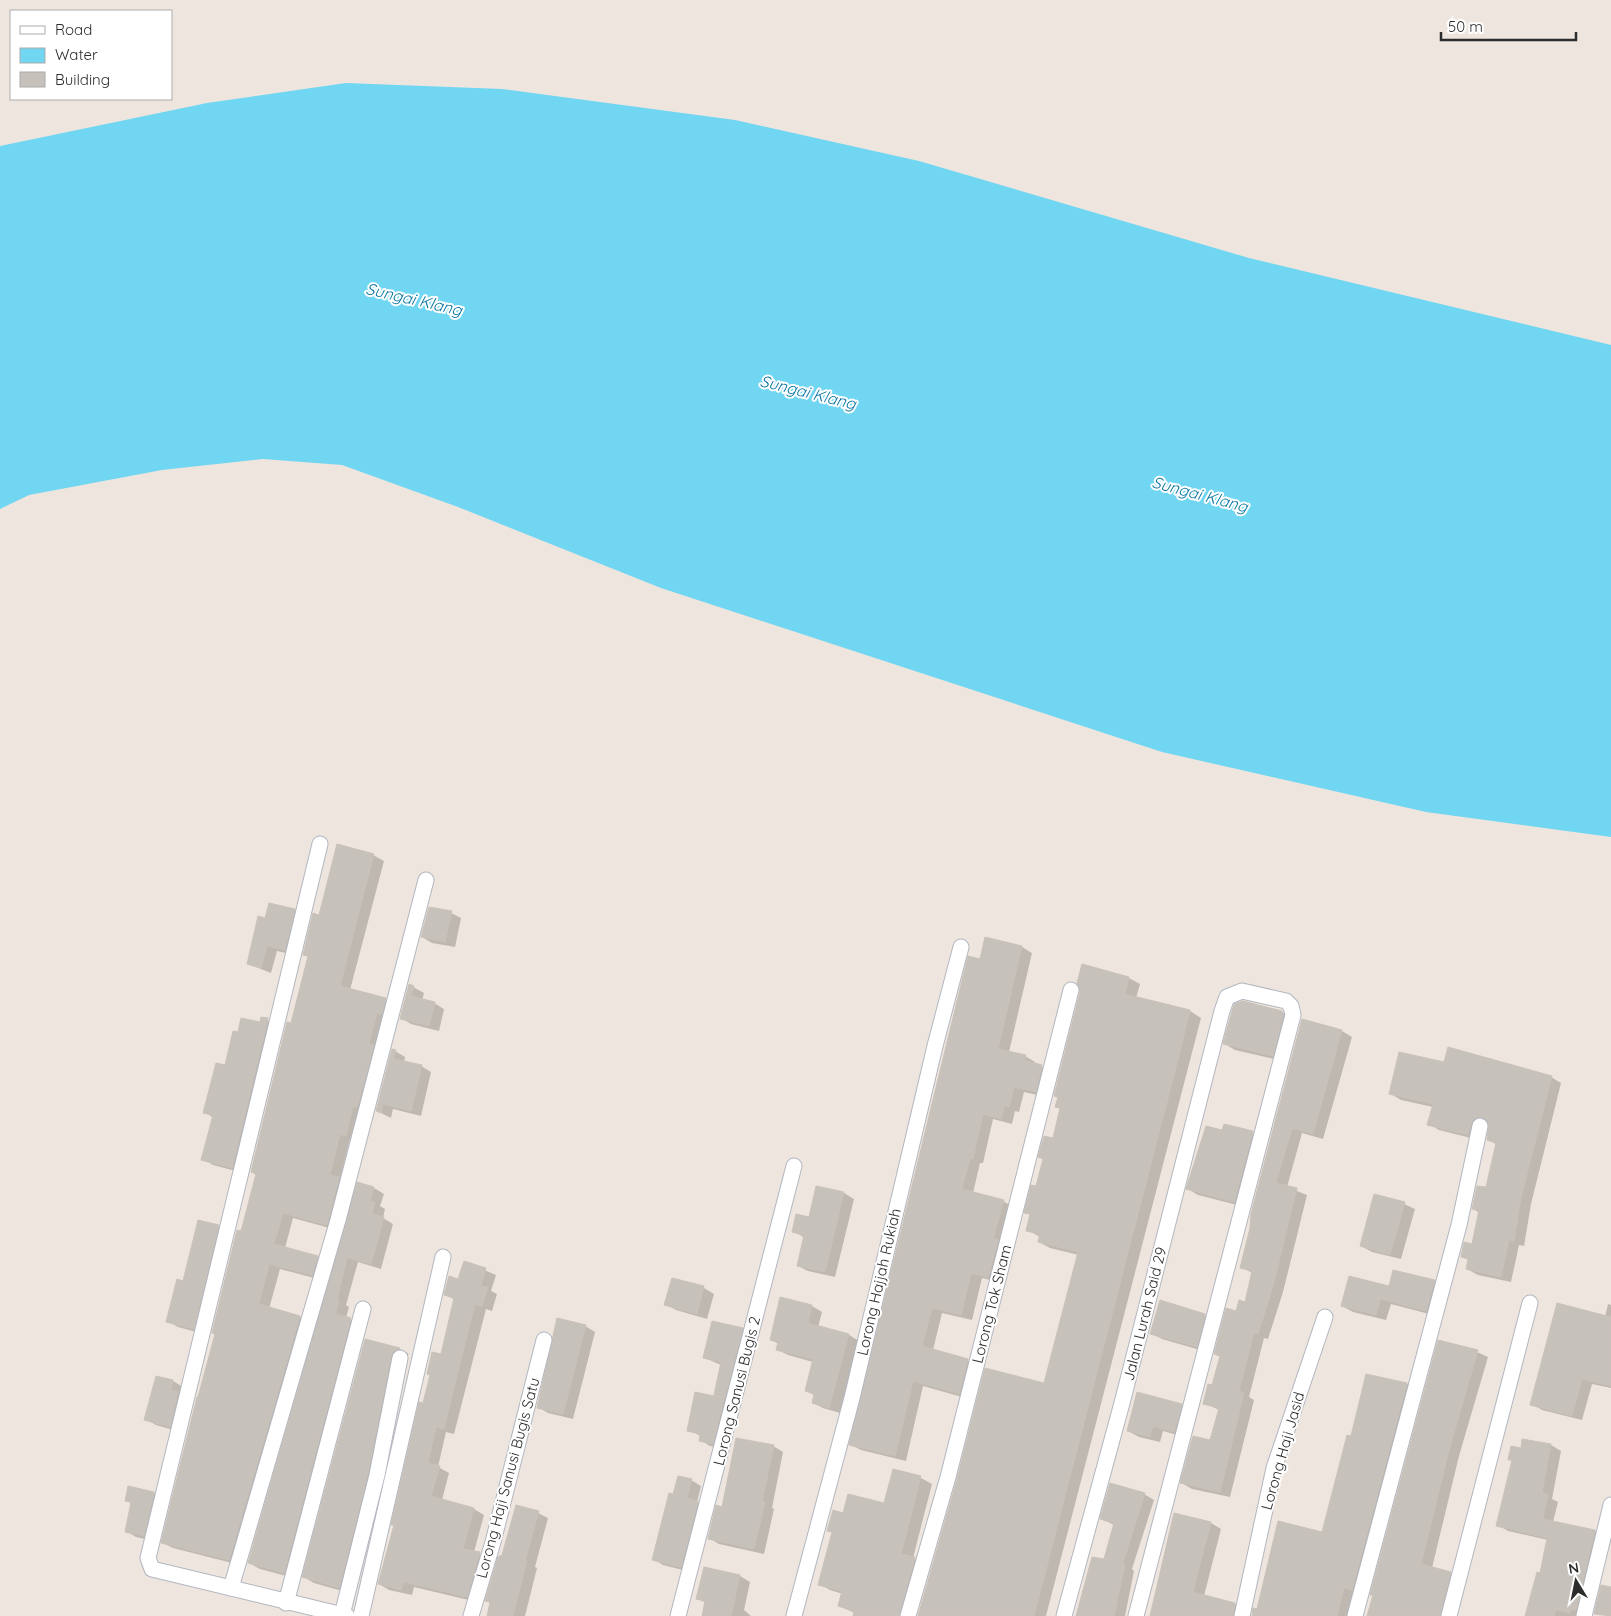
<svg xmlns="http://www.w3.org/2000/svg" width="1611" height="1616" viewBox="0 0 1611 1616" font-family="Quicksand,sans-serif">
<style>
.water{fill:#70d6f2}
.shadow{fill:#0003}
.building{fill:#c6c1ba;stroke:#cac2b8}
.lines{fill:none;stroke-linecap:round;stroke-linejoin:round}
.street-casing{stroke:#b2b6c0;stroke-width:17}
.street{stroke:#fff;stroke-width:15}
.labels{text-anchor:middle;stroke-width:4;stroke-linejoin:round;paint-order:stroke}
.street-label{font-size:15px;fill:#2c2c2c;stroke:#fff}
.water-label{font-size:16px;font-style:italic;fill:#0a76a2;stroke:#fff}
</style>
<rect width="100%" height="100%" fill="#eee6de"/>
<polygon class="water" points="346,83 502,89 735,120 919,161 1249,258 1611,345 1611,837 1426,812 1162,752 661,588 458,507 342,465 263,459 162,470 29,495 0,509 0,146 207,103"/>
<g class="shadow">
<polygon points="373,855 384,861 350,990 385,999 395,1005 356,1140 350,1139 340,1179 349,1184 337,1230 293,1218 285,1248 317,1257 328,1263 322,1280 280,1269 269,1309 300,1317 310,1323 240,1565 173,1548 163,1543 257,1175 252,1172 309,957 304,954 320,916"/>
<polygon points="294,910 304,916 295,955 277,951 271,973 248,964 266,920"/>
<polygon points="451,913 461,918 455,947 432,943 422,937"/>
<polygon points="986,939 1022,947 1032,953 1009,1052 1025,1056 1035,1062 1035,1064 1052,1072 1046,1097 1024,1092 1019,1112 1015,1111 1012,1124 993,1119 983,1163 980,1163 973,1193 1003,1201 1013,1207 998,1282 982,1278 972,1320 942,1313 933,1350 967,1360 977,1366 969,1399 923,1386 906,1461 861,1450 851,1445"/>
<polygon points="1083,966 1129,978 1140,984 1136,998 1190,1011 1201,1018 1046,1616 918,1616 958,1480 1045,1385 1079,1255 1050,1248 1039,1242 1040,1237 1028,1230 1031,1215 1026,1212 1037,1188 1054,1139 1061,1109 1057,1106 1059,1098 1055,1096 1081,992"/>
<polygon points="413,987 424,993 422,1000 434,1003 444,1009 439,1031 411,1024 401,1018"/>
<polygon points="1282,1012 1292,1018 1283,1061 1235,1050 1225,1044"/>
<polygon points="262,1018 278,1025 243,1173 213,1165 203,1159 214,1118 204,1112 239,1033 261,1024"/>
<polygon points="1303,1020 1342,1031 1352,1037 1323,1139 1302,1133 1287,1187 1307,1195 1283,1292 1268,1339 1264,1338 1249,1397 1254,1400 1230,1497 1192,1489 1182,1483 1211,1441 1219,1410 1205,1403 1213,1386 1221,1357 1215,1354 1237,1312 1246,1303 1252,1273 1242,1267"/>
<polygon points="395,1051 405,1057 404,1062 421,1066 431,1072 421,1116 393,1109 391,1118 377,1111"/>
<polygon points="1445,1063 1551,1077 1561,1083 1531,1204 1524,1246 1519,1245 1511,1282 1478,1275 1467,1269 1469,1260 1462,1256 1473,1245 1480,1213 1473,1209 1487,1188 1497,1145 1488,1139 1490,1123 1483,1126 1479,1140 1439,1130 1429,1124 1433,1107 1401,1100 1391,1094"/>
<polygon points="1223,1132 1252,1133 1263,1139 1245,1207 1198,1195 1188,1189"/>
<polygon points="358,1184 374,1188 384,1194 380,1206 385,1209 383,1218 393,1224 381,1269 358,1262 346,1305 349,1307 346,1318 361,1325 294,1578 260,1569 249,1563"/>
<polygon points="844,1193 854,1199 835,1277 808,1271 798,1266 805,1238 793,1231"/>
<polygon points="1404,1204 1415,1209 1401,1259 1372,1252 1361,1246"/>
<polygon points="218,1226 228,1232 204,1334 178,1327 168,1321 184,1282"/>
<polygon points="465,1262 496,1275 491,1291 497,1294 492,1311 486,1309 454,1434 446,1432 438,1467 449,1473 442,1500 474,1509 484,1515 474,1552 490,1559 477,1602 414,1587 412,1595 389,1590 379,1584 424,1404 442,1355 455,1300 445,1294 459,1280"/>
<polygon points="672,1279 704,1288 714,1294 707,1319 676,1310 665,1304"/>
<polygon points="1434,1281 1444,1287 1437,1316 1391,1304 1386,1320 1353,1312 1342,1306 1390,1287"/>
<polygon points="781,1299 812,1306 822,1312 818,1327 849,1335 859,1341 840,1413 823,1408 813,1403 815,1396 806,1390 813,1362 788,1355 778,1350 779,1344 771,1340"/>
<polygon points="1608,1304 1611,1305 1611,1388 1592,1384 1582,1420 1542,1410 1532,1404 1605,1317"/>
<polygon points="1205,1316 1215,1321 1207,1352 1162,1339 1151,1333"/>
<polygon points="585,1326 595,1332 573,1419 548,1413 538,1407"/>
<polygon points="742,1329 752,1335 723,1449 710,1446 700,1440 701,1436 688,1430 722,1398 715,1394 721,1365 705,1358"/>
<polygon points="366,1340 400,1349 409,1354 403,1357 349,1593 314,1583 304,1577"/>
<polygon points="1477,1352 1488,1357 1459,1456 1432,1568 1450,1573 1460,1579 1451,1616 1369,1616"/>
<polygon points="1367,1375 1407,1384 1417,1390 1348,1616 1253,1616 1323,1533 1352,1438"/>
<polygon points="173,1381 183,1387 180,1432 156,1425 146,1419"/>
<polygon points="1181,1406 1191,1411 1185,1437 1163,1431 1160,1442 1139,1437 1128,1431"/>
<polygon points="1551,1445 1561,1451 1552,1499 1558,1502 1553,1522 1595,1531 1605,1537 1581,1616 1527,1616 1541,1574 1548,1540 1508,1531 1498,1525 1513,1461 1509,1459 1522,1449"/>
<polygon points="773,1446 783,1452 772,1508 774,1509 764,1554 719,1544 709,1538 723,1508"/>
<polygon points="921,1478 932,1484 913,1558 926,1565 912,1616 854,1616 855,1613 839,1606 843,1594 830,1590 819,1584 844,1514 885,1505"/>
<polygon points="691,1480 701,1486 697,1502 708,1508 691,1572 663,1565 653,1559"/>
<polygon points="129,1488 154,1493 164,1499 154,1541 136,1537 126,1531 132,1504 126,1500"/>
<polygon points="1144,1494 1154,1500 1132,1569 1134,1571 1125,1616 1077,1616 1105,1561 1114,1525 1102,1519"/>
<polygon points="538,1513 548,1518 535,1567 537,1568 525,1616 488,1616 491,1603 487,1600 503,1556"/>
<polygon points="1175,1515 1211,1523 1221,1529 1204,1596 1235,1604 1245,1610 1244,1616 1151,1616"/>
<polygon points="740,1576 750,1582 744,1610 751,1616 703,1616 706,1603 698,1599"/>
</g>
<g class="building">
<polygon points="337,844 374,854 340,986 386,998 382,1014 377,1013 369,1044 374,1045 357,1107 353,1106 346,1136 340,1134 330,1175 339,1177 327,1225 283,1213 274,1244 318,1256 312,1275 269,1264 259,1304 300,1316 229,1560 161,1543 197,1397 198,1397 215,1334 212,1333 237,1230 241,1231 256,1174 251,1172 287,1022 291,1023 308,956 303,955 313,913 319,915"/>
<polygon points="269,903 295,909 285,950 267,946 261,968 247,964 258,916 265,918"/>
<polygon points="429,907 452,911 445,942 421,937"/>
<polygon points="985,937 1022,946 998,1049 1026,1055 1024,1060 1042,1065 1036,1092 1014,1087 1009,1107 1004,1106 1001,1119 983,1114 973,1159 970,1158 962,1189 1004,1200 993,1239 998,1240 988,1277 971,1273 961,1315 932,1308 922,1346 968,1359 959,1394 913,1381 895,1456 849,1445 968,956 980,959"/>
<polygon points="1082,964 1129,977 1125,994 1190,1010 1177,1063 1034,1616 918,1616 957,1479 985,1368 1044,1383 1078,1252 1038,1242 1040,1234 1026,1231 1030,1214 1024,1213 1031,1185 1036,1186 1043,1159 1038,1157 1044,1136 1053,1138 1060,1108 1055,1107 1058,1097 1054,1096 1080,992 1077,983"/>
<polygon points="409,984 414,986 411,996 435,1002 429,1026 400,1019"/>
<polygon points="1243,1001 1282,1011 1283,1015 1273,1056 1223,1044 1234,1004"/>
<polygon points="261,1017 268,1018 232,1168 201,1160 213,1115 203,1113 216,1063 225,1065 233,1031 238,1032 241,1018 260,1022"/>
<polygon points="1302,1019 1342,1030 1313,1134 1292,1128 1276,1183 1297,1188 1273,1286 1258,1334 1254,1333 1239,1391 1244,1393 1220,1492 1180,1483 1193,1436 1210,1440 1219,1408 1203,1404 1208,1384 1212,1385 1220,1356 1214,1354 1226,1308 1236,1311 1239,1300 1245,1302 1252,1271 1240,1268 1250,1228 1251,1214"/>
<polygon points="1448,1047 1552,1076 1521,1197 1514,1241 1509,1240 1501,1277 1466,1269 1468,1259 1461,1257 1464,1242 1472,1244 1479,1210 1472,1209 1477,1186 1486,1187 1496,1143 1487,1140 1489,1123 1482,1117 1477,1117 1471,1124 1468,1135 1427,1125 1433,1104 1389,1094 1399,1052 1444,1062"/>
<polygon points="392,1049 396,1050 394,1059 422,1065 411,1111 383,1104 381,1113 376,1111"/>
<polygon points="1224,1124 1253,1131 1234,1202 1186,1189 1206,1126 1222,1130"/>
<polygon points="357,1182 374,1187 370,1201 375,1202 372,1214 384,1217 371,1264 347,1258 337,1299 339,1300 336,1314 351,1318 284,1573 248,1563"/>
<polygon points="816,1186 844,1192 825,1272 797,1266 804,1235 792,1232 796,1214 809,1217"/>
<polygon points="1374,1194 1405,1202 1390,1255 1360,1246"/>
<polygon points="198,1220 219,1225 194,1329 166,1322 177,1279 183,1281"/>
<polygon points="464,1261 486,1268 481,1286 488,1287 482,1306 475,1304 444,1429 436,1427 428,1463 440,1466 431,1496 474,1508 463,1549 480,1552 467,1597 404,1582 401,1590 378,1584 394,1525 391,1525 419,1402 423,1403 430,1375 427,1374 432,1352 441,1354 454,1298 444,1295 445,1291 449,1276 458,1279"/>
<polygon points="1393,1270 1435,1280 1426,1311 1380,1299 1376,1315 1341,1306 1349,1276 1389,1286"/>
<polygon points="672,1278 704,1286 697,1314 664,1305"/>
<polygon points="780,1297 812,1305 808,1323 849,1334 829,1408 812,1403 814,1394 805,1391 813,1359 776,1350 778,1342 770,1340"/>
<polygon points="1160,1300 1205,1314 1197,1347 1150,1334"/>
<polygon points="1557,1303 1611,1317 1611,1386 1582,1379 1572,1416 1530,1405"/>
<polygon points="557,1318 586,1325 563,1414 537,1408"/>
<polygon points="712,1321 743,1328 725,1398 714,1395 721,1362 703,1358"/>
<polygon points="365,1339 400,1348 393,1352 391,1356 368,1473 339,1588 302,1577"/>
<polygon points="1438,1340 1478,1350 1449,1450 1421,1564 1451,1572 1440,1616 1367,1616 1373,1595 1370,1595"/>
<polygon points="1366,1374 1407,1383 1352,1590 1344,1588 1337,1616 1252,1616 1253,1608 1257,1609 1278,1521 1322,1532 1347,1435 1351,1436"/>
<polygon points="156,1376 173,1380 171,1390 178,1392 170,1427 144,1420"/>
<polygon points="695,1392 724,1398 713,1444 699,1441 700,1434 687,1431"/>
<polygon points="1137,1392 1182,1404 1174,1432 1153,1426 1150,1437 1127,1431"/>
<polygon points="736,1438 774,1445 762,1502 765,1502 754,1549 708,1539 716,1505 722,1507"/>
<polygon points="1522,1439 1551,1444 1542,1493 1548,1495 1543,1519 1595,1530 1576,1610 1571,1609 1570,1613 1556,1610 1554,1616 1525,1616 1537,1572 1540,1573 1547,1538 1496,1526 1512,1460 1508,1460 1511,1446 1521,1448"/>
<polygon points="893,1469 921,1476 901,1554 915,1557 899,1616 853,1616 854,1611 838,1606 842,1591 818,1585 832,1532 827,1531 833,1510 843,1513 848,1494 884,1503"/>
<polygon points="678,1476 692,1479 687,1498 698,1501 681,1567 652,1560 669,1493 673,1494"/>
<polygon points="1110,1483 1145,1493 1123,1563 1125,1564 1114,1616 1076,1616 1092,1557 1104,1559 1114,1523 1100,1519"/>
<polygon points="128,1486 154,1492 144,1536 125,1532 131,1502 125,1501"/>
<polygon points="516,1505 539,1511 525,1561 527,1561 513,1616 487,1616 490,1602 485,1601 498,1557 502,1555"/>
<polygon points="1174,1513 1211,1522 1193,1592 1235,1603 1233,1616 1150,1616"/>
<polygon points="704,1567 740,1575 731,1616 702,1616 705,1601 696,1599"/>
<polygon points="1601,1585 1611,1587 1611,1616 1594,1614"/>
</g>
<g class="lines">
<defs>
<g id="street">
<polyline points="320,844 148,1558 152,1569 347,1616"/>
<polyline points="231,1588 338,1220 426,880"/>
<polyline points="286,1603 363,1309"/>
<polyline points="342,1615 377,1475 400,1358"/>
<polyline points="361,1616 443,1257"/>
<polyline points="471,1616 493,1542 544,1340"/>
<polyline points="678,1616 794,1166"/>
<polyline points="794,1616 852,1398 935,1046 961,947"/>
<polyline points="908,1616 948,1477 1071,990"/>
<polyline points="1064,1616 1122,1403 1222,1011 1227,997 1242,991 1286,1001 1291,1006 1293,1015 1136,1616"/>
<polyline points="1242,1616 1274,1468 1325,1317"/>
<polyline points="1355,1616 1459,1225 1480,1126"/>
<polyline points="1449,1616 1530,1303"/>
<polyline points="1584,1616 1611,1505"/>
</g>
</defs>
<use href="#street" class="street-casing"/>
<use href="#street" class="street"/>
</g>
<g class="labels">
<g class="street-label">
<text transform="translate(879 1282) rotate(-77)" y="5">Lorong Hajjah Rukiah</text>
<text transform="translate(992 1304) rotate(-76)" y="5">Lorong Tok Sham</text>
<text transform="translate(1145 1314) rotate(-76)" y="5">Jalan Lurah Said 29</text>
<text transform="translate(737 1391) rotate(-76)" y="5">Lorong Sanusi Bugis 2</text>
<text transform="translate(1283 1451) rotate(-74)" y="5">Lorong Haji Jasid</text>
<text transform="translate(508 1478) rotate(-75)" y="5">Lorong Haji Sanusi Bugis Satu</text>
</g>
<g class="water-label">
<text transform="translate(414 299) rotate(13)" y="6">Sungai Klang</text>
<text transform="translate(808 392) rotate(14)" y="6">Sungai Klang</text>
<text transform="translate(1200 494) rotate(15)" y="6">Sungai Klang</text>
</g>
</g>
<rect x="10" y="10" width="162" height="90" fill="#ffffff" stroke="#ababab"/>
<rect x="20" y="26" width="25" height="8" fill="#ffffff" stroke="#ababab"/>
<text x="55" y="35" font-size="15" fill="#2c2c2c">Road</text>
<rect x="20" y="48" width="25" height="15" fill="#70d6f2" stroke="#ababab"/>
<text x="55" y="60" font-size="15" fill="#2c2c2c">Water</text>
<rect x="20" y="72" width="25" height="15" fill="#c6c1ba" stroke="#ababab"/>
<text x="55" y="85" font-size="15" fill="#2c2c2c">Building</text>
<g transform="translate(1576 1581) rotate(350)" stroke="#ffffff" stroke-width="4" paint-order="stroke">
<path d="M0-4L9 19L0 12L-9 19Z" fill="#2c2c2c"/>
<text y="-8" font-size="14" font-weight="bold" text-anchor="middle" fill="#2c2c2c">N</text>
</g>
<path d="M1441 32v8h135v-8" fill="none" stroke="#2c2c2c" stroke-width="2.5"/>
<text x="1448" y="32" font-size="15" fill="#2c2c2c" stroke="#ffffff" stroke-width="4" paint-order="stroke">50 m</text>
</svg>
